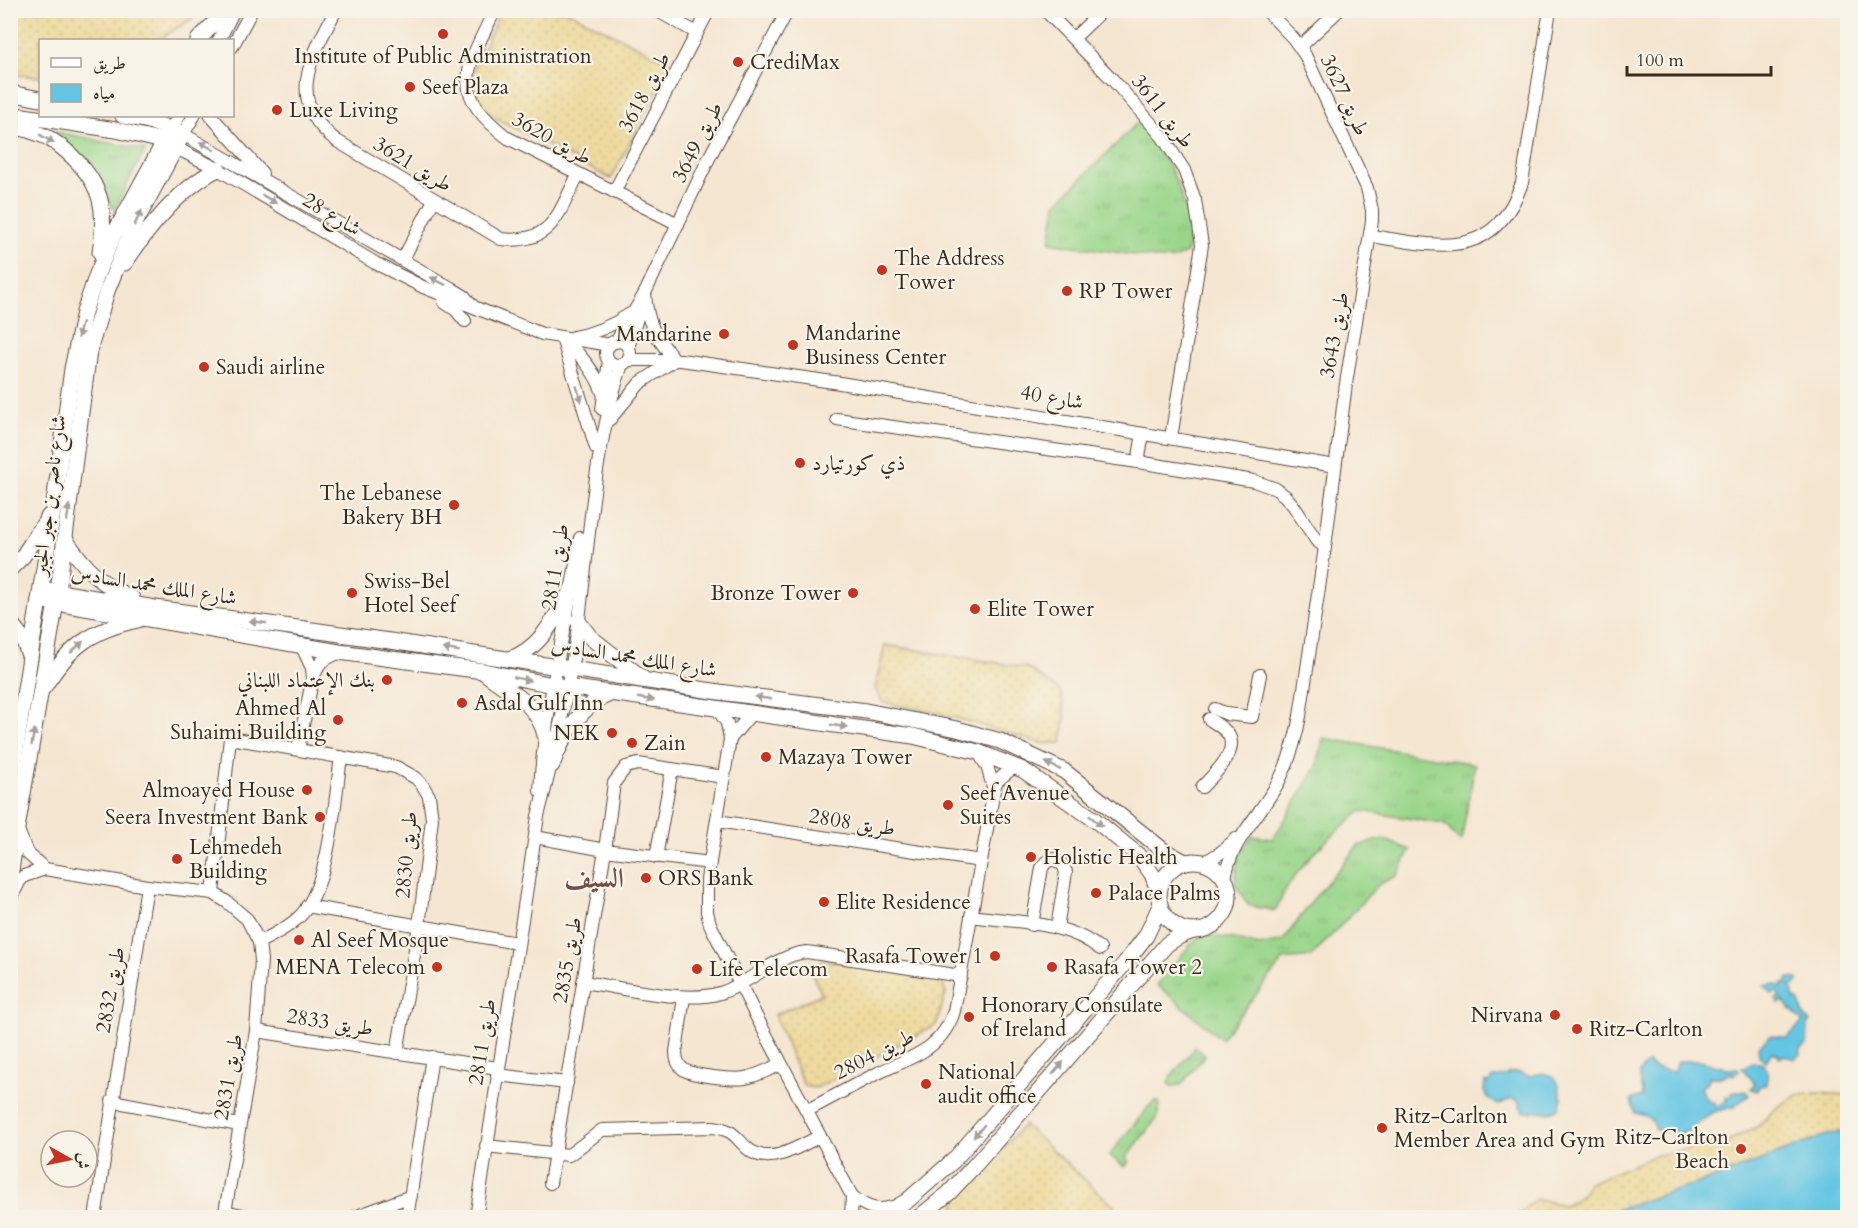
<svg xmlns="http://www.w3.org/2000/svg" width="1858" height="1228" viewBox="0 0 1858 1228" font-family="Cardo,Amiri,serif">
<style>
.grass{fill:url(#grass-tufts);stroke:#6a8054;stroke-width:1.5}
.sand{fill:url(#sand-dots);stroke:#94825e;stroke-width:1.5}
.water{fill:#65c6e3;stroke:#507880;stroke-width:1.5}
.lines{fill:none;stroke-linecap:round;stroke-linejoin:round}
.minor-casing{stroke:#574639;stroke-width:14}
.major-casing{stroke:#574639;stroke-width:17}
.minor{stroke:#fff;stroke-width:12}
.major{stroke:#fff;stroke-width:15}
.oneway{fill:#a79f9a}
.poi-dot{fill:#c8321e;stroke:#f7f3e8;stroke-width:2}
.labels{text-anchor:middle;stroke-width:4.5;stroke-linejoin:round;paint-order:stroke}
.poi-label{font-size:21px;fill:#3b2a1e;stroke:#f7f3e8;text-anchor:start}
.street-label{font-size:21px;fill:#3b2a1e;stroke:#f7f3e8}
.district-label{font-size:27px;font-weight:bold;fill:#734e46;stroke:#f7f3e8}
</style>
<defs>
<pattern id="grass-tufts" width="24" height="20" patternUnits="userSpaceOnUse" patternTransform="scale(1.5)"><rect width="24" height="20" fill="#99d68a"/><path d="M3 7l-1-3M5 7V3M7 7l1-3M15 17l-1-3M17 17v-4M19 17l1-3" fill="none" stroke="#85b877"/></pattern>
<pattern id="sand-dots" width="8" height="8" patternUnits="userSpaceOnUse" patternTransform="scale(1.5)"><rect width="8" height="8" fill="#eeda9e"/><path d="M2 2h.1M6 6h.1" fill="none" stroke="#cdbb88" stroke-width="1.8" stroke-linecap="round"/></pattern>
</defs>
<rect width="100%" height="100%" fill="#f7f3e8"/>
<filter id="ink" filterUnits="userSpaceOnUse"><feTurbulence type="fractalNoise" baseFrequency=".0167" numOctaves="2"/><feDisplacementMap in="SourceGraphic" scale="12" xChannelSelector="R" yChannelSelector="G"/><feConvolveMatrix kernelMatrix="1 2 1 2 8 2 1 2 1" color-interpolation-filters="sRGB"/></filter>
<filter id="wash" filterUnits="userSpaceOnUse"><feTurbulence type="fractalNoise" baseFrequency=".008" numOctaves="4" result="noise"/><feDisplacementMap in="SourceGraphic" scale="24" xChannelSelector="R" yChannelSelector="G"/><feGaussianBlur stdDeviation="1.35" result="paint"/><feColorMatrix in="noise" values="0 0 0 0 0 0 0 0 0 0 0 0 0 0 0 0 0 1.4 0 .05"/><feComposite in="paint" operator="in"/></filter>
<g filter="url(#wash)">
<rect width="100%" height="100%" fill="#f5e6d1"/>
<g class="grass">
<path d="M1137 123C1143 130 1151 137 1156 144 1174 170 1197 222 1186 253L1174 259H1161L1050 242 1056 204Z"/>
<polygon points="48,130 145,150 114,210 104,192"/>
<path d="M1323 738 1475 764 1461 842 1444 824 1361 811C1326 840 1293 868 1275 911L1248 905 1235 883 1239 855 1252 836 1273 839 1317 767Z"/>
<polygon points="1383,839 1410,850 1397,876 1379,884 1311,957 1283,960 1221,1039 1157,985 1190,945 1204,935 1234,939 1259,946 1283,941 1315,897 1358,846"/>
<polygon points="1195,1047 1205,1055 1181,1085 1171,1086 1168,1083 1171,1077"/>
<polygon points="1155,1101 1159,1102 1159,1115 1126,1158 1129,1161 1125,1167 1109,1155 1151,1104"/>
</g>
<g class="sand">
<polygon points="501,10 567,11 671,63 611,179 494,117 476,100 472,73"/>
<polygon points="10,11 11,10 204,11 158,40 40,40 40,77 11,74"/>
<polygon points="885,645 1028,668 1061,692 1065,717 1062,743 1040,743 943,714 882,702 875,688"/>
<polygon points="824,960 941,977 946,993 936,1025 816,1088 804,1086 774,1015 822,994 811,972"/>
<polygon points="1818,1093 1847,1095 1847,1132 1824,1136 1711,1179 1594,1217 1514,1218 1536,1199 1563,1205 1573,1201 1583,1193 1589,1183 1654,1156 1728,1141 1757,1127 1775,1109 1797,1095"/>
<polygon points="1024,1125 1126,1217 960,1217 955,1207 960,1192"/>
</g>
<g class="water">
<polygon points="1788,978 1798,979 1797,984 1789,987 1792,989 1794,1000 1798,1000 1805,1017 1810,1022 1808,1023 1807,1044 1800,1049 1801,1054 1795,1059 1784,1055 1780,1058 1778,1054 1772,1052 1766,1061 1760,1058 1758,1047 1770,1036 1784,1037 1787,1038 1803,1022 1783,1001 1779,1004 1776,1000 1780,996 1776,991 1772,994 1764,986 1775,984 1781,988 1782,984 1786,984"/>
<path d="M1678 1061H1700L1729 1069 1736 1068 1739 1071 1733 1075 1731 1072 1720 1077H1710L1707 1084 1701 1087 1704 1095 1711 1103 1715 1102V1106L1726 1103V1098L1732 1096 1731 1093 1745 1090 1749 1095 1733 1107 1713 1112 1687 1132 1683 1131V1133L1678 1136 1672 1135 1670 1130 1664 1129 1660 1131 1656 1130C1653 1118 1646 1115 1635 1113L1631 1100 1642 1096C1643 1078 1631 1077 1648 1063L1654 1068 1674 1072Z"/>
<polygon points="1753,1062 1763,1064 1768,1071 1766,1084 1758,1087 1757,1091 1751,1089 1755,1083 1742,1068"/>
<path d="M1517 1072 1529 1076 1543 1073 1553 1076C1562 1084 1557 1091 1562 1098L1559 1108 1550 1113 1533 1111 1532 1113 1523 1111 1517 1100 1511 1099 1498 1105 1487 1097 1484 1091 1485 1082 1488 1083 1493 1078 1508 1075V1073Z"/>
<polygon points="1845,1131 1848,1132 1847,1217 1594,1217 1711,1179 1824,1136"/>
</g>
</g>
<g filter="url(#ink)">
<g class="lines">
<defs>
<g id="minor">
<path d="M336 10C311 57 284 102 337 141L501 239C552 245 558 214 578 175"/>
<path d="M495 10C466 69 448 92 508 138L678 224"/>
<polyline points="656,10 697,33"/>
<polyline points="1045,10 1113,80 1162,136 1184,170 1195,200 1202,245 1171,438"/>
<polyline points="1074,38 1103,10"/>
<polyline points="219,40 234,10"/>
<polyline points="232,47 252,10"/>
<polyline points="1300,47 1339,10"/>
<polyline points="194,116 183,134 451,288 464,296 472,305"/>
<polyline points="211,116 262,173"/>
<polyline points="171,129 179,116"/>
<polyline points="176,148 218,169 375,263 423,287 542,334 610,345"/>
<polyline points="614,192 709,10"/>
<path d="M1371 236C1438 246 1493 263 1522 183L1550 10"/>
<polyline points="403,259 434,200"/>
<path d="M645 293C647 322 653 334 672 356"/>
<polyline points="444,302 456,310 465,321"/>
<path d="M574 337C595 333 612 326 630 314"/>
<polyline points="563,341 596,448"/>
<circle cx="618" cy="353" r="12"/>
<polyline points="616,342 645,293 710,156 788,10"/>
<path d="M569 343C584 360 597 374 604 396"/>
<polyline points="628,348 640,308"/>
<polyline points="628,360 681,360 840,383 1335,466"/>
<polyline points="602,409 609,361"/>
<polyline points="610,419 640,383 673,361"/>
<polyline points="837,419 1138,462 1254,481 1276,489 1285,496 1293,505 1316,540 1325,547"/>
<polyline points="1138,462 1143,434"/>
<polyline points="301,645 312,668 313,677"/>
<polyline points="1215,709 1227,714 1252,717 1260,675"/>
<path d="M718 710 727 723 730 739 707 880V912L710 924 755 1014 852 1196C865 1207 876 1212 892 1207"/>
<polyline points="730,739 751,714"/>
<polyline points="298,749 313,677 321,662 339,652"/>
<polyline points="978,752 987,766 994,790"/>
<path d="M1202 787C1213 775 1240 752 1228 734 1224 728 1215 723 1209 719"/>
<path d="M540 791C544 705 568 623 580 538"/>
<polyline points="717,821 981,861"/>
<polyline points="18,830 27,853 45,869"/>
<polyline points="535,837 605,850 710,863"/>
<polyline points="656,857 672,769"/>
<polyline points="1205,862 1220,853 1236,839"/>
<path d="M1225 880C1229 841 1263 813 1280 779 1290 759 1296 738 1300 716L1325 547 1346 384 1372 221V210L1367 188 1305 55 1293 38 1266 10"/>
<polyline points="213,893 230,738 396,767 416,778 423,786 429,796 432,819 419,926 397,1053"/>
<polyline points="10,901 19,882 24,876 45,869 147,886 213,893 227,902 247,919 259,942 261,960 256,1031 224,1218"/>
<polyline points="307,906 517,943"/>
<path d="M971 916C1013 922 1067 921 1100 949"/>
<polyline points="1032,925 1042,868 1046,862 1054,859 1063,865 1066,872 1057,928"/>
<path d="M259 942C274 935 291 926 302 914 330 882 335 799 341 757"/>
<path d="M583 982C619 987 686 1004 720 993 750 984 775 955 807 952L961 976"/>
<path d="M684 997 676 1052C676 1059 678 1065 683 1069 692 1076 734 1080 745 1078 757 1076 770 1069 781 1064"/>
<polyline points="256,1031 498,1068"/>
<polyline points="497,1075 567,1083"/>
<polyline points="112,1101 239,1125"/>
<path d="M808 1110C831 1098 854 1085 878 1073 911 1057 942 1050 954 1011L994 790 996 782 1015 766"/>
<path d="M486 1146 569 1155 602 1130 713 1127C734 1130 733 1135 747 1148 768 1168 800 1146 820 1136"/>
<polyline points="550,1183 605,850 614,783 626,767 638,764 724,777"/>
<polyline points="225,1211 255,1218"/>
<polyline points="95,1218 147,886"/>
<polyline points="352,1218 411,1196"/>
<polyline points="407,1218 432,1057"/>
<path d="M476 1218 538 816C555 751 570 686 579 619 590 534 594 446 622 364"/>
<polyline points="851,1218 852,1196"/>
</g>
<g id="major">
<polyline points="198,40 227,10"/>
<polyline points="10,93 40,99"/>
<polyline points="10,114 116,130 163,141 172,146"/>
<path d="M10 125C24 129 38 132 50 139 69 151 89 171 97 191 105 209 103 233 100 252"/>
<path d="M125 263C147 229 182 186 218 169"/>
<path d="M65 539C83 566 102 586 132 598"/>
<polyline points="10,569 23,556 49,516"/>
<polyline points="41,589 155,608 390,641 719,692 866,711 957,729 1000,741 1064,771 1163,850 1185,862"/>
<polyline points="39,600 339,652 483,671 553,685 913,736 978,752 1023,770 1095,820 1138,855 1152,874 1159,893"/>
<polyline points="578,621 590,637 642,678"/>
<polyline points="10,622 23,639 30,658"/>
<path d="M509 659C541 650 557 614 573 587"/>
<path d="M485 673C509 692 537 702 545 735"/>
<path d="M44 687C69 647 91 630 138 620"/>
<path d="M552 765C562 738 581 704 610 694"/>
<polyline points="10,785 53,511 72,369 84,312 97,274 115,232 171,129"/>
<circle cx="1194" cy="896" r="35"/>
<polyline points="10,878 17,828 58,591 89,351 107,291 133,227 183,134 149,121 123,116"/>
<polyline points="878,1218 907,1201 953,1161 1125,963 1146,936 1160,906"/>
<polyline points="918,1218 949,1193 975,1165 1167,944 1180,936 1193,931"/>
</g>
</defs>
<use href="#minor" class="minor-casing"/>
<use href="#major" class="major-casing"/>
<use href="#minor" class="minor"/>
<use href="#major" class="major"/>
</g>
<defs><path id="oneway-solid" d="M-6-.8H1V-3.2L6.5 0L1 3.2V.8H-6Z" transform="scale(1.5)"/></defs>
<g class="oneway">
<use href="#oneway-solid" transform="translate(47 139) rotate(31)"/>
<use href="#oneway-solid" transform="translate(207 146) rotate(-150)"/>
<use href="#oneway-solid" transform="translate(269 199) rotate(31)"/>
<use href="#oneway-solid" transform="translate(138 218) rotate(-63)"/>
<use href="#oneway-solid" transform="translate(438 281) rotate(-153)"/>
<use href="#oneway-solid" transform="translate(80 330) rotate(103)"/>
<use href="#oneway-solid" transform="translate(579 394) rotate(73)"/>
<use href="#oneway-solid" transform="translate(68 513) rotate(-83)"/>
<use href="#oneway-solid" transform="translate(258 622) rotate(-172)"/>
<use href="#oneway-solid" transform="translate(77 647) rotate(-42)"/>
<use href="#oneway-solid" transform="translate(451 650) rotate(-171)"/>
<use href="#oneway-solid" transform="translate(522 679) rotate(12)"/>
<use href="#oneway-solid" transform="translate(763 698) rotate(-172)"/>
<use href="#oneway-solid" transform="translate(646 699) rotate(8)"/>
<use href="#oneway-solid" transform="translate(839 726) rotate(8)"/>
<use href="#oneway-solid" transform="translate(33 737) rotate(-80)"/>
<use href="#oneway-solid" transform="translate(1053 766) rotate(-153)"/>
<use href="#oneway-solid" transform="translate(1096 821) rotate(38)"/>
<use href="#oneway-solid" transform="translate(1058 1068) rotate(-49)"/>
<use href="#oneway-solid" transform="translate(979 1131) rotate(131)"/>
</g>
</g>
<g class="poi-dot">
<circle cx="443" cy="34" r="6"/>
<circle cx="738" cy="62" r="6"/>
<circle cx="410" cy="87" r="6"/>
<circle cx="277" cy="110" r="6"/>
<circle cx="882" cy="270" r="6"/>
<circle cx="1067" cy="291" r="6"/>
<circle cx="724" cy="334" r="6"/>
<circle cx="793" cy="345" r="6"/>
<circle cx="204" cy="367" r="6"/>
<circle cx="800" cy="463" r="6"/>
<circle cx="454" cy="505" r="6"/>
<circle cx="352" cy="593" r="6"/>
<circle cx="853" cy="593" r="6"/>
<circle cx="975" cy="609" r="6"/>
<circle cx="387" cy="680" r="6"/>
<circle cx="462" cy="703" r="6"/>
<circle cx="338" cy="720" r="6"/>
<circle cx="612" cy="733" r="6"/>
<circle cx="632" cy="743" r="6"/>
<circle cx="766" cy="757" r="6"/>
<circle cx="307" cy="790" r="6"/>
<circle cx="948" cy="805" r="6"/>
<circle cx="320" cy="817" r="6"/>
<circle cx="1031" cy="857" r="6"/>
<circle cx="177" cy="859" r="6"/>
<circle cx="646" cy="878" r="6"/>
<circle cx="1096" cy="893" r="6"/>
<circle cx="824" cy="902" r="6"/>
<circle cx="299" cy="940" r="6"/>
<circle cx="995" cy="956" r="6"/>
<circle cx="437" cy="967" r="6"/>
<circle cx="1052" cy="967" r="6"/>
<circle cx="697" cy="969" r="6"/>
<circle cx="1555" cy="1015" r="6"/>
<circle cx="969" cy="1017" r="6"/>
<circle cx="1577" cy="1029" r="6"/>
<circle cx="926" cy="1084" r="6"/>
<circle cx="1382" cy="1128" r="6"/>
<circle cx="1741" cy="1149" r="6"/>
</g>
<g class="labels">
<g class="poi-label">
<text x="443" y="63" text-anchor="middle">Institute of Public Administration</text>
<text x="750" y="69">CrediMax</text>
<text x="422" y="94">Seef Plaza</text>
<text x="289" y="117">Luxe Living</text>
<text x="894" y="265">The Address<tspan x="894" dy="24">Tower</tspan></text>
<text x="1079" y="298">RP Tower</text>
<text x="805" y="340">Mandarine<tspan x="805" dy="24">Business Center</tspan></text>
<text x="712" y="341" text-anchor="end">Mandarine</text>
<text x="216" y="374">Saudi airline</text>
<text x="812" y="470">ذي كورتيارد</text>
<text x="442" y="500" text-anchor="end">The Lebanese<tspan x="442" dy="24">Bakery BH</tspan></text>
<text x="364" y="588">Swiss-Bel<tspan x="364" dy="24">Hotel Seef</tspan></text>
<text x="841" y="600" text-anchor="end">Bronze Tower</text>
<text x="987" y="616">Elite Tower</text>
<text x="375" y="687" text-anchor="end">بنك الإعتماد اللبناني</text>
<text x="474" y="710">Asdal Gulf Inn</text>
<text x="326" y="715" text-anchor="end">Ahmed Al<tspan x="326" dy="24">Suhaimi Building</tspan></text>
<text x="600" y="740" text-anchor="end">NEK</text>
<text x="644" y="750">Zain</text>
<text x="778" y="764">Mazaya Tower</text>
<text x="295" y="797" text-anchor="end">Almoayed House</text>
<text x="960" y="800">Seef Avenue<tspan x="960" dy="24">Suites</tspan></text>
<text x="308" y="824" text-anchor="end">Seera Investment Bank</text>
<text x="189" y="854">Lehmedeh<tspan x="189" dy="24">Building</tspan></text>
<text x="1043" y="864">Holistic Health</text>
<text x="658" y="885">ORS Bank</text>
<text x="1108" y="900">Palace Palms</text>
<text x="836" y="909">Elite Residence</text>
<text x="311" y="947">Al Seef Mosque</text>
<text x="983" y="963" text-anchor="end">Rasafa Tower 1</text>
<text x="425" y="974" text-anchor="end">MENA Telecom</text>
<text x="1064" y="974">Rasafa Tower 2</text>
<text x="709" y="976">Life Telecom</text>
<text x="981" y="1012">Honorary Consulate<tspan x="981" dy="24">of Ireland</tspan></text>
<text x="1543" y="1022" text-anchor="end">Nirvana</text>
<text x="1589" y="1036">Ritz-Carlton</text>
<text x="938" y="1079">National<tspan x="938" dy="24">audit office</tspan></text>
<text x="1394" y="1123">Ritz-Carlton<tspan x="1394" dy="24">Member Area and Gym</tspan></text>
<text x="1729" y="1144" text-anchor="end">Ritz-Carlton<tspan x="1729" dy="24">Beach</tspan></text>
</g>
<g class="street-label">
<text transform="translate(644 92) rotate(-62)" y="7">طريق 3618</text>
<text transform="translate(1345 95) rotate(65)" y="7">طريق 3627</text>
<text transform="translate(1163 111) rotate(52)" y="7">طريق 3611</text>
<text transform="translate(552 138) rotate(29)" y="7">طريق 3620</text>
<text transform="translate(697 142) rotate(-63)" y="7">طريق 3649</text>
<text transform="translate(413 164) rotate(31)" y="7">طريق 3621</text>
<text transform="translate(332 214) rotate(31)" y="7">شارع 28</text>
<text transform="translate(1334 335) rotate(-80)" y="7">طريق 3643</text>
<text transform="translate(1052 397) rotate(10)" y="7">شارع 40</text>
<text transform="translate(49 495) rotate(-83)" y="7">شارع ناصر بن جبر الجبر</text>
<text transform="translate(555 567) rotate(-81)" y="7">طريق 2811</text>
<text transform="translate(154 585) rotate(9)" y="7">شارع الملك محمد السادس</text>
<text transform="translate(634 657) rotate(9)" y="7">شارع الملك محمد السادس</text>
<text transform="translate(852 822) rotate(9)" y="7">طريق 2808</text>
<text transform="translate(406 855) rotate(-85)" y="7">طريق 2830</text>
<text transform="translate(567 960) rotate(-80)" y="7">طريق 2835</text>
<text transform="translate(110 990) rotate(-80)" y="7">طريق 2832</text>
<text transform="translate(330 1022) rotate(9)" y="7">طريق 2833</text>
<text transform="translate(482 1042) rotate(-81)" y="7">طريق 2811</text>
<text transform="translate(874 1054) rotate(-27)" y="7">طريق 2804</text>
<text transform="translate(228 1077) rotate(-80)" y="7">طريق 2831</text>
</g>
<g class="district-label">
<text x="594" y="887">السيف</text>
</g>
</g>
<rect width="1858" height="1228" fill="none" stroke="#f7f3e8" stroke-width="36"/>
<rect x="39" y="39" width="195" height="78" fill="#f7f3e8" stroke="#aca397" stroke-width="1.5"/>
<rect x="51" y="58" width="30" height="9" fill="#ffffff" stroke="#aca397" stroke-width="1.5"/>
<text x="93" y="69" font-size="18" fill="#3b2a1e">طريق</text>
<rect x="51" y="84" width="30" height="18" fill="#65c6e3" stroke="#aca397" stroke-width="1.5"/>
<text x="93" y="99" font-size="18" fill="#3b2a1e">مياه</text>
<g transform="translate(69 1159) rotate(99)"><circle r="28" fill="#f7f3e8" stroke="#aca397" stroke-width="1.5"/>
<path d="M0-4.5L10 22L0 15L-10 22Z" fill="#c8321e"/>
<text y="-9" font-size="16" font-weight="bold" text-anchor="middle" fill="#3b2a1e">ش</text>
</g>
<path d="M1627 66v9h144v-9" fill="none" stroke="#3b2a1e" stroke-width="3"/>
<text x="1636" y="66" font-size="18" fill="#3b2a1e" stroke="#f7f3e8" stroke-width="4.5" paint-order="stroke">100 m</text>
</svg>
